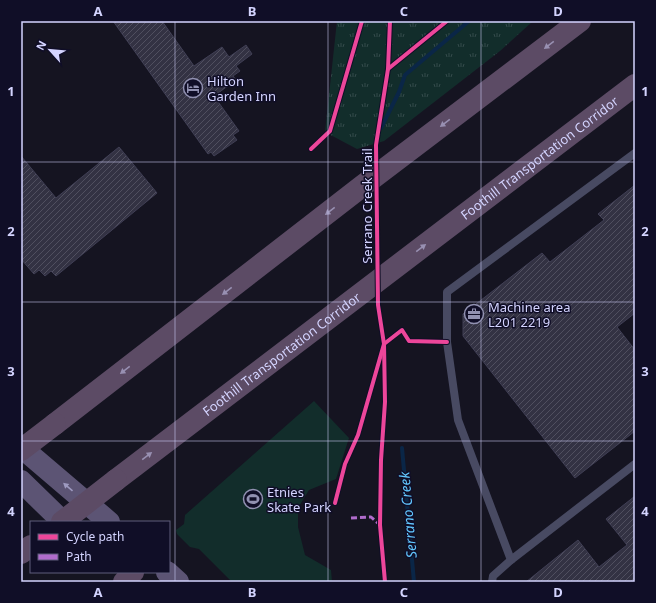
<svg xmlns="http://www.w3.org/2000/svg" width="656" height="603" viewBox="0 0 656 603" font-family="'Noto Sans',sans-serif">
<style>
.grass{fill:url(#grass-tufts)}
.green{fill:#122d2b}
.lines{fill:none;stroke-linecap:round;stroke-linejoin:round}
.stream{stroke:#0a2647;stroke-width:4}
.building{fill:url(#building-hatch);stroke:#403f55}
.path{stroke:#475b68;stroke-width:2.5;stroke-dasharray:2 3;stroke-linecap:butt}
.service{stroke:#484a62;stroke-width:8}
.primary{stroke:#5c5474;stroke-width:22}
.motorway{stroke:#5c4b65;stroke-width:22}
.motorway-bridge{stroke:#5c4b65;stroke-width:22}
.quiet{stroke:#b06ccc;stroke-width:3;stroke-dasharray:6 3;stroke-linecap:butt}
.cycleway-casing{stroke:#100e27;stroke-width:6}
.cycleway{stroke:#ed469a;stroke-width:4}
.oneway{fill:#9890b2}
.oneway2{fill:#9e9ac0}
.grid{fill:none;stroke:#d4d4ff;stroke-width:1;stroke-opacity:0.55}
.labels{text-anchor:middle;stroke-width:3;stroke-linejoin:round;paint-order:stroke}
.poi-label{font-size:13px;fill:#d4d4ff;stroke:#100e27;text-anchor:start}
.street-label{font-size:13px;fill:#d4d4ff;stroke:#100e27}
.water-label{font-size:14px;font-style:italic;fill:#62c7ff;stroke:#100e27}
.neatline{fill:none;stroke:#d4d4ff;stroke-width:1.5}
.grid-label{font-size:13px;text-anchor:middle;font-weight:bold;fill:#d4d4ff}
</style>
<defs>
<pattern id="grass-tufts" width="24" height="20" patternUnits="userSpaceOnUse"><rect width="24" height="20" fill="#122d2b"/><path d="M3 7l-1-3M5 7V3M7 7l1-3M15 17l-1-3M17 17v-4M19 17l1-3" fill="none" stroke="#344b4b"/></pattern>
<pattern id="building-hatch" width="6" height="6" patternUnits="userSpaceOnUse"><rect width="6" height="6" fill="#333243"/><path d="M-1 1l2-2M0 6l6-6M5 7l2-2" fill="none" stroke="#504f5f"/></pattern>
</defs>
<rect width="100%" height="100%" fill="#151421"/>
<polygon class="grass" points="337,21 533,21 500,51 384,141 357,149 325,132"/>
<polygon class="green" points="314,401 349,438 336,479 309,490 298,508 298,527 305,555 331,570 332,582 232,582 199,549 190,547 177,534 176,530 184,524 185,515"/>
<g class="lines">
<g class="stream">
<polyline points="381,128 399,92 405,75 469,21"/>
<polyline points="402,448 414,582"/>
</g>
</g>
<g class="building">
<polygon points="113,21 162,21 194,66 222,47 229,57 246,45 252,54 236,66 240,71 233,76 236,80 214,96 239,131 233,135 237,140 214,156 211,152 208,154"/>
<polygon points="119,147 157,193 56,276 51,271 45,276 39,270 34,274 21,259 21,156 56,198"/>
<polygon points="635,185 635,313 617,327 635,350 635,431 575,478 463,336 463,314 542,253 550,262 604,220 598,214"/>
<polygon points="635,496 635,582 526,582 578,540 599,567 627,545 606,519"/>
</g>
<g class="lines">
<polyline class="path" points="384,344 402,330 409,341 438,342"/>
<g class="service">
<polyline points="511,560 458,420 447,342 447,292 635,153"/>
<polyline points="492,582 493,576 511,560 635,464"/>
</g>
<g class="primary">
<polyline points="21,447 109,522"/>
<polyline points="21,481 63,522"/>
<polyline points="167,572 178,582"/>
</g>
<g class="motorway">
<polyline points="55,424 361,187 580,21"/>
<path id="s1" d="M116 480 635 85"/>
<polyline points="21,553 31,546"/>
<polyline points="124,582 133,572"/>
</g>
<g class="motorway-bridge">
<polyline points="21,450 55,424"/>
<polyline points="62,522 116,480"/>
</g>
<polyline class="quiet" points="351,518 371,517 380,525"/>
<defs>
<g id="cycleway">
<polyline points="388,69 447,21"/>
<polyline points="311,149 330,131 362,21"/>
<polyline points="335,503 345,464 358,435 384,344 402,330 409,341 447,342"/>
<polyline points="385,582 380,525 381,460 385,402 384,344 378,305 376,145 388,69 390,21"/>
</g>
</defs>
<use href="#cycleway" class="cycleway-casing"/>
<use href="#cycleway" class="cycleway"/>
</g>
<defs><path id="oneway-solid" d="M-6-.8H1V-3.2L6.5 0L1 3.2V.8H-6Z"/></defs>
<g class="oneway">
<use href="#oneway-solid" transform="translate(549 45) rotate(143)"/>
<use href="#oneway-solid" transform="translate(445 123) rotate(143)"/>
<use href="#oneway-solid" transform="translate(330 211) rotate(142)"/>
<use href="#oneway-solid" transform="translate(421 248) rotate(-37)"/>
<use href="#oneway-solid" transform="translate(227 291) rotate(142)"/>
<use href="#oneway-solid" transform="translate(125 370) rotate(142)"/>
<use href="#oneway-solid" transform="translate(147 456) rotate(-37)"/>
</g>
<use class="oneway2" href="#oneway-solid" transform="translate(68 487) rotate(-139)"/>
<path class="grid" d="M175 21V582M328 21V582M481 21V582M21 162H635M21 302H635M21 441H635"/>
<defs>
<symbol id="hotel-ring" viewBox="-11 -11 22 22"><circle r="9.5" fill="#100e27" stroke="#9191b1" stroke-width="1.5"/><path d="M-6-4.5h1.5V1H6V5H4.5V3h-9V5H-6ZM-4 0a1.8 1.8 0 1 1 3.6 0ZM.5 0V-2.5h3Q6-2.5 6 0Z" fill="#9191b1"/></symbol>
<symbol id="office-ring" viewBox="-11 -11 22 22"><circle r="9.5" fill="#100e27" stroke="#9191b1" stroke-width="1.5"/><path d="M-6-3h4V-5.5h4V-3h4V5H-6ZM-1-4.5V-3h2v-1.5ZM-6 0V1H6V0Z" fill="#9191b1"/></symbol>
<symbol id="stadium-ring" viewBox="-11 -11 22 22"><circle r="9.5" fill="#100e27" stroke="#9191b1" stroke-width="1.5"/><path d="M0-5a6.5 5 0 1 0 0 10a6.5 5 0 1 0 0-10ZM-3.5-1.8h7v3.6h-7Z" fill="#9191b1"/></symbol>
</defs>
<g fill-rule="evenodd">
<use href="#hotel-ring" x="182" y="77" width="22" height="22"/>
<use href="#office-ring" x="463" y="303" width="22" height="22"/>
<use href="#stadium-ring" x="242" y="488" width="22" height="22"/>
</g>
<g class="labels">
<g class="poi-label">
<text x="207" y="86">Hilton<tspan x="207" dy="15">Garden Inn</tspan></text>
<text x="488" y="312">Machine area<tspan x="488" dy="15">L201 2219</tspan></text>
<text x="267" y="497">Etnies<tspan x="267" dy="15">Skate Park</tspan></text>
</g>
<g class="street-label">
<text dy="5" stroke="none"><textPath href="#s1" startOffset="532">Foothill Transportation Corridor</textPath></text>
<text transform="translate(367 206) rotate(-90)" y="5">Serrano Creek Trail</text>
<text dy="5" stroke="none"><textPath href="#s1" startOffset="208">Foothill Transportation Corridor</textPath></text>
</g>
<g class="water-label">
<text transform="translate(408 515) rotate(-95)" y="5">Serrano Creek</text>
</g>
</g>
<rect width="656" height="603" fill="none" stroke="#100e27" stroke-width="44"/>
<rect x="30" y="521" width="140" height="52" fill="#100e27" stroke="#5e5d7d"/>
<rect x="38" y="534" width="20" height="6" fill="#ed469a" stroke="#5e5d7d"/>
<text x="66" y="541" font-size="12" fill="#d4d4ff">Cycle path</text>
<rect x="38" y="554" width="20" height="6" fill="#b06ccc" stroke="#5e5d7d"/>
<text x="66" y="561" font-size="12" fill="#d4d4ff">Path</text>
<g transform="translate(50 50) rotate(297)" stroke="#100e27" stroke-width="3" paint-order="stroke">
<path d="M0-3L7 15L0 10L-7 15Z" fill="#d4d4ff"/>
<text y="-6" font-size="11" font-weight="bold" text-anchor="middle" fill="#d4d4ff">N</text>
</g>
<rect x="22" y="22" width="612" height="559" class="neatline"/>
<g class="grid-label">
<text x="98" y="16">A</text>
<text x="252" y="16">B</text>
<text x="404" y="16">C</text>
<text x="558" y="16">D</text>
<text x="11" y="96">1</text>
<text x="645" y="96">1</text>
<text x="11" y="236">2</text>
<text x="645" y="236">2</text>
<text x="11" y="376">3</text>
<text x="645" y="376">3</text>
<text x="11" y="516">4</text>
<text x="645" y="516">4</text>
<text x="98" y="597">A</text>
<text x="252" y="597">B</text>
<text x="404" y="597">C</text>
<text x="558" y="597">D</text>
</g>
</svg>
